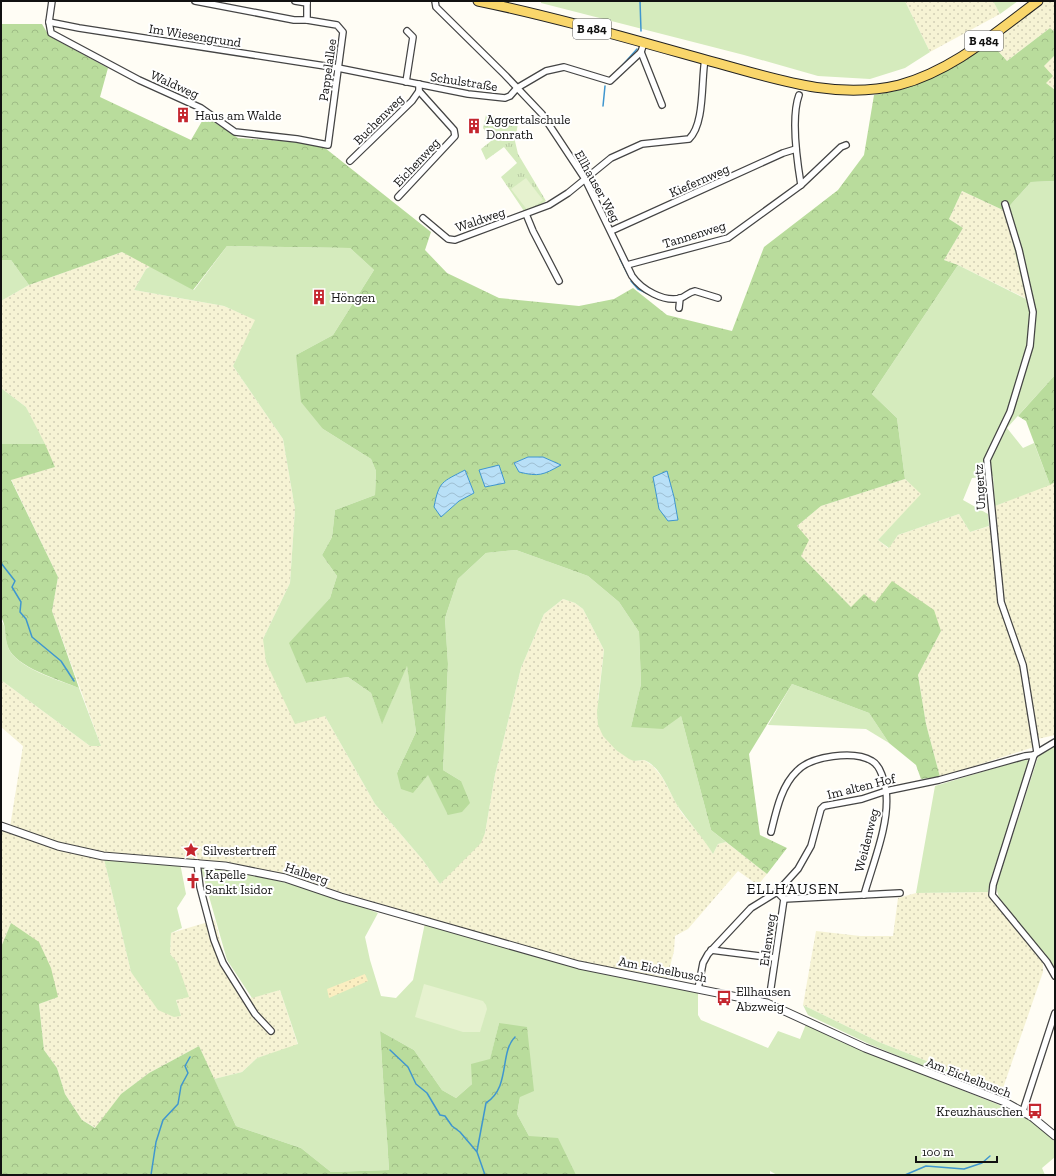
<svg xmlns="http://www.w3.org/2000/svg" width="1056" height="1176" viewBox="0 0 1056 1176" font-family="'Zilla Slab',serif">
<style>
.farmland{fill:url(#farmland-dots)}
.grass{fill:#d5ebbd}
.forest{fill:url(#forest-crowns);fill-rule:evenodd}
.sand{fill:url(#sand-dots)}
.park{fill:url(#park-tufts)}
.pitch{fill:#e6f2cf}
.water{fill:url(#water-waves);stroke:#3f96cf}
.lines{fill:none;stroke-linecap:round;stroke-linejoin:round}
.stream{stroke:#3f96cf;stroke-width:1.5}
.minor-casing{stroke:#444;stroke-width:8}
.tertiary-casing{stroke:#444;stroke-width:9}
.primary-casing{stroke:#222;stroke-width:11}
.minor{stroke:#fff;stroke-width:5.5}
.tertiary{stroke:#fff;stroke-width:7}
.primary{stroke:#f9d66b;stroke-width:9}
.labels{text-anchor:middle;stroke-width:4;stroke-linejoin:round;paint-order:stroke}
.shield{fill:#fff;stroke:#585858;stroke-width:1}
.shield-label{font-size:12px;font-weight:bold;fill:#111}
.street-label{font-size:13px;fill:#111;stroke:#fff}
.poi-label{font-size:13px;fill:#111;stroke:#fff;text-anchor:start}
.quarter-label{font-size:15px;letter-spacing:1px;fill:#111;stroke:#fff}
</style>
<defs>
<pattern id="farmland-dots" width="8" height="8" patternUnits="userSpaceOnUse"><rect width="8" height="8" fill="#f6f3d4"/><path d="M2 2h.1M6 6h.1" fill="none" stroke="#d2cfb5" stroke-width="1.8" stroke-linecap="round"/></pattern>
<pattern id="forest-crowns" width="20" height="18" patternUnits="userSpaceOnUse"><rect width="20" height="18" fill="#b9dc9c"/><path d="M2 6a3 3 0 1 1 6 0M12 15a3 3 0 1 1 6 0" fill="none" stroke="#9ebc85"/></pattern>
<pattern id="sand-dots" width="8" height="8" patternUnits="userSpaceOnUse"><rect width="8" height="8" fill="#fbeec1"/><path d="M2 2h.1M6 6h.1" fill="none" stroke="#d6cba5" stroke-width="1.8" stroke-linecap="round"/></pattern>
<pattern id="park-tufts" width="24" height="20" patternUnits="userSpaceOnUse"><rect width="24" height="20" fill="#d5ebbd"/><path d="M3 7l-1-3M5 7V3M7 7l1-3M15 17l-1-3M17 17v-4M19 17l1-3" fill="none" stroke="#b6c8a1"/></pattern>
<pattern id="water-waves" width="16" height="10" patternUnits="userSpaceOnUse"><rect width="16" height="10" fill="#b9e0f7"/><path d="M0 5q4-4 8 0t8 0" fill="none" stroke="#9ebfd3"/></pattern>
</defs>
<rect width="100%" height="100%" fill="#fffdf5"/>
<g class="farmland">
<polygon points="905,1 993,1 1000,14 930,52"/>
<polygon points="1043,1 1055,1 1055,32 1050,28 1007,61 989,41"/>
<polygon points="1055,55 1055,90 1046,83 1044,66"/>
<polygon points="962,191 1005,211 1027,299 958,265 944,260 963,228 949,219"/>
<polygon points="122,252 151,266 146,269 134,290 224,306 256,320 233,366 283,439 295,509 290,583 263,639 325,716 375,804 422,859 440,884 485,833 495,775 521,668 544,614 563,599 575,603 583,609 604,650 598,699 634,761 644,760 653,766 662,777 681,812 705,841 713,854 718,844 726,842 767,874 758,885 738,871 688,929 675,936 674,951 667,978 581,962 343,893 288,875 227,862 104,854 73,848 10,827 23,746 1,727 1,680 90,746 101,746 52,611 58,577 11,479 55,467 26,407 1,388 1,301 29,285"/>
<polygon points="905,479 922,494 878,540 888,548 898,535 959,514 970,532 997,524 995,506 1055,482 1055,735 1033,740 1034,747 940,777 926,724 918,675 941,631 875,603 851,607 801,556 797,526 821,506"/>
<polygon points="1,828 104,859 131,972 181,1016 176,1000 177,962 170,954 171,933 215,920 225,961 246,999 280,990 298,1045 257,1058 242,1072 214,1079 199,1046 149,1073 121,1094 96,1128 82,1120 65,1094 57,1068 44,1050 39,1004 57,997 11,923 1,947"/>
<polygon points="988,892 998,907 1043,963 1043,972 1002,1091 879,1042 803,1005 816,931 860,936 893,936 898,898 916,893"/>
</g>
<g class="grass">
<polygon points="541,1 905,1 930,52 905,68 870,79 818,76 744,55 541,3"/>
<polygon points="993,1 1018,1 1000,14"/>
<polygon points="1055,181 1055,375 1007,428 1023,448 1034,443 1050,485 995,506 993,476 972,478 963,500 988,514 989,526 970,532 959,514 898,535 889,548 878,540 921,494 905,479 897,418 872,394 958,265 1026,299 1005,211 1031,182"/>
<path d="M227 246 350 248 374 270 333 335 296 355 323 429 371 459 376 471 375 495 335 510 332 537 322 555 337 576 330 598 290 643 306 683 348 677 371 693 382 723 407 665 416 732 397 773 428 775 461 781 443 770 448 664 445 618 458 579 486 553 516 550 588 576 619 602 639 632 641 684 631 727 681 716 711 830 726 842 718 844 713 854C704 839 692 826 682 812 669 796 664 768 644 760L634 761 629 759 616 750 603 736 598 725 597 712 604 650 583 609 575 603 563 599 544 614 521 668 495 775 485 833 481 843 440 884 422 859 375 804 325 716 295 724 266 662 263 639 290 583 295 509 283 439 233 366 255 320 224 306 134 290 146 269 151 266 194 290Z"/>
<polygon points="1,260 11,260 29,285 1,301"/>
<polygon points="1,388 26,407 45,444 1,444"/>
<path d="M1 620C8 630 4 636 8 647 14 667 61 681 79 688L101 746H90L1 680Z"/>
<polygon points="792,684 869,713 889,743 866,729 768,725"/>
<polygon points="1055,745 1055,973 1051,962 999,898 996,887 1038,757 1043,751"/>
<polygon points="1025,759 1029,761 1029,764 990,881 988,892 916,893 935,786"/>
<polygon points="104,859 180,863 186,894 177,908 182,928 171,933 170,954 177,962 189,997 176,1000 181,1016 174,1017 158,1010 131,972"/>
<path d="M201 868C263 874 319 890 378 913L365 937 370 960 381 996 396 998 413 980 425 923 578 968 698 993V1015L701 1020 768 1048 778 1031 800 1039 806 1024 837 1040 1022 1114 1038 1125 1055 1142V1157L1042 1168 1045 1175H777L770 1171V1175H576L529 1136 517 1114 520 1097 499 1023 490 1060 472 1084 456 1098 442 1090 414 1050 380 1031 389 1170 331 1172 301 1148 236 1126 214 1079 242 1072 257 1058 298 1044 280 990 252 998 227 960Z"/>
<polygon points="803,1005 879,1042 1002,1091 1004,1099 869,1044 808,1015"/>
</g>
<g class="forest">
<path d="M1 24H42L49 36 108 68 100 97 191 140 205 116 238 138 311 143 325 148 431 232 425 250 447 273 499 298 579 306 614 299 633 288 667 315 732 331 764 247 838 190 864 155 874 95 901 90 931 77 989 41 1007 61 1050 28 1055 32V55L1044 66 1053 76 1046 83 1055 90V181L1031 182 1005 211 962 191 949 219 963 228 944 260 958 265 872 394 897 418 905 479 821 506 797 526 809 540 801 556 851 607 864 594 875 603 892 581 934 610 941 631 918 675 926 724 940 777 921 779 916 765 889 743 869 713 792 684 749 754 760 835 787 848 767 874 711 830 681 716 663 729 631 727 641 684 639 632 619 602 588 576 516 550 486 553 458 579 445 618 448 664 443 770 461 781 470 803 462 812 448 815 428 775 413 793 401 789 397 773 416 732 407 666 382 724 371 693 348 677 306 683 289 643 330 598 337 576 322 555 332 537 335 510 375 495 376 471 371 459 323 429 301 402 296 355 333 335 374 270 350 248 227 246 193 290 122 252 29 285 11 260H1ZM528 457H543L561 465 514 463ZM465 470 474 493 459 501 441 517Z"/>
<polygon points="1055,375 1055,482 1050,485 1026,421 1018,416"/>
<path d="M1 444H45L55 467 11 480 58 577 52 611 79 688C60 680 15 667 8 647 4 637 7 627 1 617Z"/>
<polygon points="11,923 39,942 51,968 58,997 39,1004 44,1050 57,1068 65,1094 82,1120 95,1128 121,1094 149,1073 199,1046 236,1126 301,1148 331,1172 389,1170 380,1031 414,1050 442,1090 456,1098 472,1084 471,1064 490,1059 499,1023 527,1027 534,1091 520,1097 517,1114 529,1136 558,1138 576,1175 1,1175 1,947"/>
</g>
<polygon class="sand" points="365,974 368,981 329,998 327,989"/>
<polygon class="park" points="486,115 513,121 512,122 518,123 515,141 518,154 546,201 526,214 501,177 517,163 504,147 486,160 481,149 491,141 483,128"/>
<g class="pitch">
<polygon points="526,178 543,200 528,211 511,189"/>
<polygon points="424,984 483,1001 486,1005 487,1009 480,1032 463,1032 415,1017"/>
</g>
<g class="water">
<path d="M528 457H543L561 465C543 475 539 477 519 472L514 463Z"/>
<polygon points="499,465 505,483 485,487 479,470"/>
<path d="M465 470 474 493 459 501 441 517 434 507C439 481 442 482 465 470Z"/>
<polygon points="667,471 674,497 678,520 668,521 659,509 653,477"/>
</g>
<g class="lines">
<g class="stream">
<polyline points="640,1 641,31"/>
<polyline points="619,69 637,49"/>
<polyline points="603,106 605,86"/>
<polyline points="620,259 628,275"/>
<polyline points="631,281 638,289 659,299"/>
<polyline points="1,563 15,581 12,587 21,602 20,612 26,619 32,637 61,661 74,681"/>
<polyline points="390,1050 408,1067 416,1084 427,1093 440,1115 445,1116 452,1126 460,1132 477,1152 485,1175"/>
<path d="M477 1151 486 1103C511 1087 499 1053 515 1037"/>
<polyline points="151,1175 156,1142 163,1120 178,1104 181,1086 188,1073 185,1066 190,1057"/>
<polyline points="905,1175 926,1166 964,1169 982,1163 990,1156"/>
</g>
<defs>
<g id="minor">
<polyline points="52,1 49,22 51,33 139,80 201,108 235,132 297,139 328,145 343,32 337,25 307,20 307,1"/>
<polyline points="195,1 294,20 307,20"/>
<polyline points="295,1 307,3"/>
<path d="M435 1 436 7 505 75 542 114 585 179 632 276C641 289 664 303 681 298 686 296 689 292 695 291L718 298"/>
<polyline points="49,22 79,28 338,68 468,94 505,98 510,96 517,88 546,71 564,67 610,81 641,52 644,43"/>
<polyline points="641,52 662,105"/>
<polyline points="406,82 413,37 407,31"/>
<polyline points="350,161 412,101 419,91"/>
<polyline points="801,185 841,147 846,145"/>
<polyline points="398,197 455,136 454,130 419,91 419,84"/>
<polyline points="1005,204 1019,250 1033,312 1030,346 1010,412 987,460 1001,602 1023,665 1037,752"/>
<polyline points="526,214 533,231 559,281"/>
<path d="M423 218 448 239 455 240 549 205 568 193 611 158 642 144 689 139C705 124 701 81 705 59"/>
<polyline points="611,231 783,153 796,149"/>
<path d="M627 265 728 238 801 185C797 161 791 117 799 95"/>
<polyline points="679,308 680,298"/>
<polyline points="1035,754 1055,742"/>
<polyline points="1034,755 993,885 992,895 1047,962 1055,976"/>
<path d="M771 832C776 812 781 786 797 771 811 756 854 750 872 761 881 766 884 781 886 791 890 823 873 863 864 895"/>
<polyline points="197,863 200,887 214,940 223,963 255,1014 271,1031"/>
<polyline points="784,899 900,893"/>
<polyline points="711,950 775,958"/>
<polyline points="698,989 703,963 708,954 751,908 777,892 798,869 811,846 821,809 824,806 862,799 886,791 939,780 1025,756 1034,755"/>
<polyline points="770,994 784,899 777,892"/>
<polyline points="1023,1111 1055,1013"/>
</g>
<polyline id="tertiary" points="1,826 58,846 103,856 225,866 285,878 341,897 579,965 767,1003 865,1048 1005,1102 1032,1117 1055,1136"/>
<path id="primary" d="M478 1C555 17 631 39 706 60 770 77 833 101 899 85 952 71 995 33 1038 1"/>
</defs>
<use href="#minor" class="minor-casing"/>
<use href="#tertiary" class="tertiary-casing"/>
<use href="#primary" class="primary-casing"/>
<use href="#minor" class="minor"/>
<use href="#tertiary" class="tertiary"/>
<use href="#primary" class="primary"/>
</g>
<defs>
<symbol id="building-bare" viewBox="-9 -9 18 18"><path d="M-4-6H4V6H1V3H-1V6H-4ZM-2.5-4.3h1.7v1.8h-1.7ZM.8-4.3h1.7v1.8H.8ZM-2.5-1h1.7V.8h-1.7ZM.8-1h1.7V.8H.8Z" fill="#c4262e" stroke="#fff" stroke-width="2.5" paint-order="stroke"/></symbol>
<symbol id="sight-bare" viewBox="-9 -9 18 18"><path d="M0-6L1.8-2.2L6-1.7L2.9 1.2L3.7 5.4L0 3.3L-3.7 5.4L-2.9 1.2L-6-1.7L-1.8-2.2Z" fill="#c4262e" stroke="#fff" stroke-width="2.5" paint-order="stroke"/></symbol>
<symbol id="church-bare" viewBox="-9 -9 18 18"><path d="M-1.2-6h2.4v3.5h3.3v2.4h-3.3V6h-2.4V-.1h-3.3v-2.4h3.3Z" fill="#c4262e" stroke="#fff" stroke-width="2.5" paint-order="stroke"/></symbol>
<symbol id="bus-bare" viewBox="-9 -9 18 18"><path d="M-5-6H5V4H4V6H2V4H-2V6H-4V4H-5ZM-3.5-4V0h7V-4ZM-3.5 1.2v1.5H-2V1.2ZM2 1.2v1.5H3.5V1.2Z" fill="#c4262e" stroke="#fff" stroke-width="2.5" paint-order="stroke"/></symbol>
</defs>
<g fill-rule="evenodd">
<use href="#building-bare" x="172" y="104" width="22" height="22"/>
<use href="#building-bare" x="463" y="115" width="22" height="22"/>
<use href="#building-bare" x="308" y="286" width="22" height="22"/>
<use href="#sight-bare" x="180" y="839" width="22" height="22"/>
<use href="#church-bare" x="182" y="870" width="22" height="22"/>
<use href="#bus-bare" x="713" y="987" width="22" height="22"/>
<use href="#bus-bare" x="1024" y="1100" width="22" height="22"/>
</g>
<g class="labels">
<g class="shield">
<rect x="573" y="19" width="38" height="20" rx="3"/>
<rect x="965" y="31" width="38" height="20" rx="3"/>
</g>
<g class="shield-label">
<text x="592" y="33">B 484</text>
<text x="984" y="45">B 484</text>
</g>
<g class="street-label">
<text transform="translate(195 35) rotate(9)" y="5">Im Wiesengrund</text>
<text transform="translate(327 70) rotate(-82)" y="5">Pappelallee</text>
<text transform="translate(464 81) rotate(9)" y="5">Schulstraße</text>
<text transform="translate(175 84) rotate(24)" y="5">Waldweg</text>
<text transform="translate(378 119) rotate(-45)" y="5">Buchenweg</text>
<text transform="translate(416 162) rotate(-47)" y="5">Eichenweg</text>
<text transform="translate(699 180) rotate(-24)" y="5">Kiefernweg</text>
<text transform="translate(598 186) rotate(61)" y="5">Ellhauser Weg</text>
<text transform="translate(480 219) rotate(-19)" y="5">Waldweg</text>
<text transform="translate(694 234) rotate(-17)" y="5">Tannenweg</text>
<text transform="translate(979 487) rotate(-93)" y="5">Ungertz</text>
<text transform="translate(861 786) rotate(-14)" y="5">Im alten Hof</text>
<text transform="translate(866 840) rotate(-76)" y="5">Weidenweg</text>
<text transform="translate(307 873) rotate(18)" y="5">Halberg</text>
<text transform="translate(767 940) rotate(-82)" y="5">Erlenweg</text>
<text transform="translate(663 969) rotate(11)" y="5">Am Eichelbusch</text>
<text transform="translate(969 1077) rotate(21)" y="5">Am Eichelbusch</text>
</g>
<g class="poi-label">
<text x="195" y="120">Haus am Walde</text>
<text x="486" y="124">Aggertalschule<tspan x="486" dy="15">Donrath</tspan></text>
<text x="331" y="302">Höngen</text>
<text x="203" y="855">Silvestertreff</text>
<text x="205" y="879">Kapelle<tspan x="205" dy="15">Sankt Isidor</tspan></text>
<text x="736" y="996">Ellhausen<tspan x="736" dy="15">Abzweig</tspan></text>
<text x="1023" y="1116" text-anchor="end">Kreuzhäuschen</text>
</g>
<g class="quarter-label">
<text x="793" y="894">ELLHAUSEN</text>
</g>
</g>
<rect width="1056" height="1176" fill="none" stroke="#111111" stroke-width="4"/>
<path d="M916 1156v6h81v-6" fill="none" stroke="#111111" stroke-width="2"/>
<text x="922" y="1156" font-size="12" fill="#111111" stroke="#ffffff" stroke-width="3" paint-order="stroke">100 m</text>
</svg>
